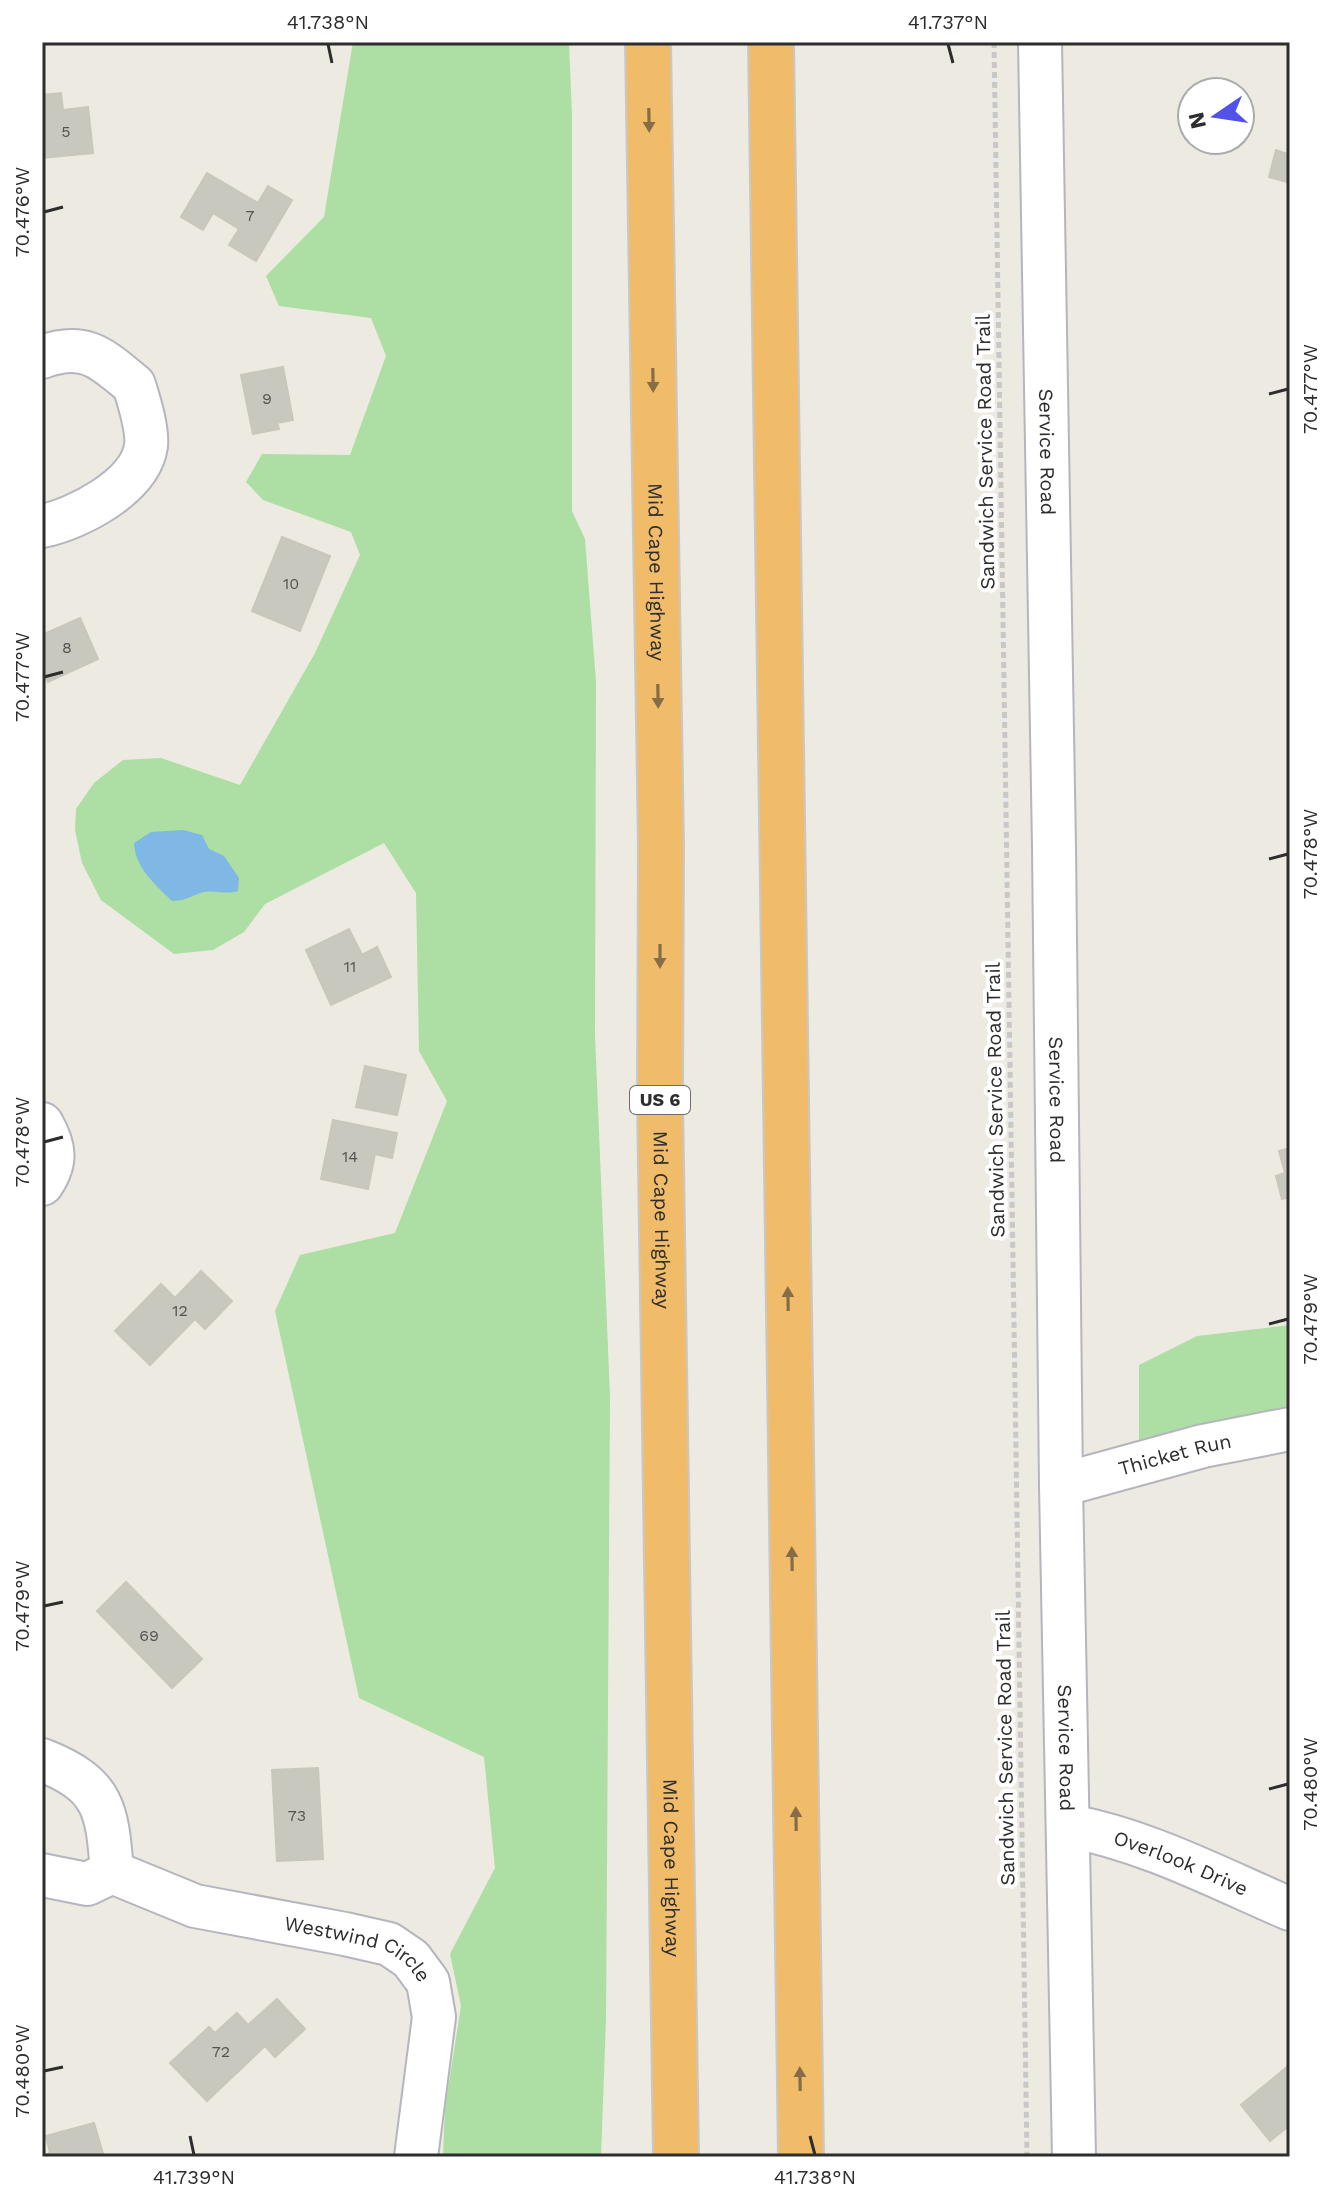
<svg xmlns="http://www.w3.org/2000/svg" width="1332" height="2199" viewBox="0 0 1332 2199" font-family="'Work Sans',sans-serif">
<style>
.green{fill:#addea3}
.water{fill:#7fb7e5}
.building{fill:#c9c8bf;stroke:#c9c6bb;stroke-width:2}
.lines{fill:none;stroke-linecap:round;stroke-linejoin:round}
.minor-casing{stroke:#b5b5bf;stroke-width:46}
.highway-casing{stroke:#c8c8c8;stroke-width:48}
.path{stroke:#c8c8c8;stroke-width:5;stroke-dasharray:6 4;stroke-linecap:butt}
.minor{stroke:#fff;stroke-width:42}
.highway{stroke:#f0bc69;stroke-width:44}
.oneway{fill:#856d48}
.ticks{fill:none;stroke:#2d2d2d;stroke-width:3}
.labels{text-anchor:middle;stroke-width:8;stroke-linejoin:round;paint-order:stroke}
.number-label{font-size:16px;fill:#545452}
.shield{fill:#fff;stroke:#6c6c6c;stroke-width:2}
.shield-label{font-size:18px;font-weight:bold;fill:#2d2d2d}
.street-label{font-size:20px;fill:#2d2d2d;stroke:#fff}
.neatline{fill:none;stroke:#2d2d2d;stroke-width:3}
.ticks-label{font-size:20px;text-anchor:middle;fill:#2d2d2d}
</style>
<rect width="100%" height="100%" fill="#edeae1"/>
<g class="green">
<polygon points="353,42 569,42 572,115 572,511 585,539 596,682 595,1035 610,1397 606,2019 601,2157 443,2157 445,2108 461,2006 450,1954 495,1868 484,1757 359,1698 275,1311 300,1255 395,1233 447,1101 419,1051 416,893 384,843 265,904 244,932 213,950 174,954 101,900 82,863 75,830 76,809 94,783 123,760 161,758 240,785 315,653 360,555 351,532 263,500 246,482 262,454 350,455 386,356 371,318 279,306 266,276 324,217"/>
<polygon points="1290,1325 1290,1406 1225,1428 1139,1474 1139,1365 1197,1336"/>
</g>
<path class="water" d="M183 830 202 835 209 849 224 856 239 878 238 891C226 895 216 890 204 892 192 895 186 901 172 901 155 884 135 868 134 843L151 832Z"/>
<g class="building">
<polygon points="61,93 63,110 88,107 93,153 42,158 42,95"/>
<polygon points="1276,150 1290,155 1290,183 1269,177"/>
<polygon points="207,173 258,203 268,186 292,200 256,261 229,245 239,229 213,213 203,230 181,217"/>
<polygon points="283,367 293,420 277,423 279,429 253,434 241,375"/>
<polygon points="282,537 330,556 300,631 252,611"/>
<polygon points="80,618 98,659 48,682 42,670 42,635"/>
<polygon points="349,929 362,955 377,947 391,977 331,1005 306,950"/>
<polygon points="365,1066 406,1075 397,1115 356,1107"/>
<polygon points="333,1120 397,1133 392,1158 375,1154 368,1189 321,1179"/>
<polygon points="1290,1148 1290,1197 1282,1199 1276,1176 1285,1173 1279,1151"/>
<polygon points="201,1271 232,1301 205,1329 195,1319 150,1365 115,1331 161,1284 175,1298"/>
<polygon points="126,1582 202,1659 172,1688 97,1611"/>
<polygon points="318,1768 323,1859 277,1861 272,1770"/>
<polygon points="277,1999 305,2029 275,2057 265,2046 207,2101 170,2063 209,2027 215,2033 237,2013 248,2025"/>
<polygon points="1288,2066 1290,2125 1270,2141 1241,2105"/>
<polygon points="94,2123 104,2157 42,2157 50,2153 46,2136"/>
</g>
<g class="lines">
<defs>
<g id="minor">
<path id="s1" d="M1040 42 1054 847 1061 1485 1074 2157"/>
<path d="M42 357C86 341 102 359 134 385 139 401 148 430 146 446 140 487 77 519 42 526"/>
<path d="M42 1124C55 1147 57 1162 42 1184"/>
<path id="s2" d="M1061 1485 1203 1446 1290 1429"/>
<path d="M42 1760C106 1785 107 1811 112 1872L87 1884 42 1875"/>
<path id="s3" d="M1069 1826C1146 1840 1218 1878 1290 1909"/>
<path id="s4" d="M112 1872 195 1906 345 1934 389 1944 411 1959 428 1982 434 2017 416 2157"/>
</g>
<g id="highway">
<path id="s5" d="M648 42 661 845 660 1099 676 2157"/>
<polyline points="771,42 801,2157"/>
</g>
</defs>
<use href="#minor" class="minor-casing"/>
<use href="#highway" class="highway-casing"/>
<polyline class="path" points="994,42 1027,2157"/>
<use href="#minor" class="minor"/>
<use href="#highway" class="highway"/>
</g>
<defs><path id="oneway-solid" d="M-6-.8H1V-3.2L6.5 0L1 3.2V.8H-6Z" transform="scale(2)"/></defs>
<g class="oneway">
<use href="#oneway-solid" transform="translate(649 120) rotate(89)"/>
<use href="#oneway-solid" transform="translate(653 380) rotate(89)"/>
<use href="#oneway-solid" transform="translate(658 696) rotate(89)"/>
<use href="#oneway-solid" transform="translate(660 956) rotate(90)"/>
<use href="#oneway-solid" transform="translate(788 1299) rotate(-91)"/>
<use href="#oneway-solid" transform="translate(792 1559) rotate(-91)"/>
<use href="#oneway-solid" transform="translate(796 1819) rotate(-91)"/>
<use href="#oneway-solid" transform="translate(800 2079) rotate(-91)"/>
</g>
<path class="ticks" d="M328 44 332 63M948 44 953 63M44 212 63 207M1269 394 1288 389M44 677 63 672M1269 859 1288 854M44 1142 63 1137M1269 1324 1288 1319M44 1606 63 1602M1269 1789 1288 1784M44 2071 63 2067M190 2136 194 2155M810 2136 815 2155"/>
<g class="labels">
<g class="number-label">
<text x="66" y="137">5</text>
<text x="250" y="221">7</text>
<text x="267" y="404">9</text>
<text x="291" y="589">10</text>
<text x="67" y="653">8</text>
<text x="350" y="972">11</text>
<text x="350" y="1162">14</text>
<text x="180" y="1316">12</text>
<text x="149" y="1641">69</text>
<text x="297" y="1821">73</text>
<text x="221" y="2057">72</text>
</g>
<rect class="shield" x="630" y="1086" width="60" height="28" rx="6"/>
<g class="shield-label">
<text x="660" y="1106">US 6</text>
</g>
<g class="street-label">
<text transform="translate(985 452) rotate(-91)" y="7">Sandwich Service Road Trail</text>
<text dy="7" stroke="none"><textPath href="#s1" startOffset="410">Service Road</textPath></text>
<text dy="7" stroke="none"><textPath href="#s5" startOffset="530">Mid Cape Highway</textPath></text>
<text transform="translate(995 1100) rotate(-91)" y="7">Sandwich Service Road Trail</text>
<text dy="7" stroke="none"><textPath href="#s1" startOffset="1058">Service Road</textPath></text>
<text dy="7" stroke="none"><textPath href="#s5" startOffset="1178">Mid Cape Highway</textPath></text>
<text dy="7" stroke="none"><textPath href="#s2" startOffset="118">Thicket Run</textPath></text>
<text dy="7" stroke="none"><textPath href="#s1" startOffset="1706">Service Road</textPath></text>
<text transform="translate(1005 1748) rotate(-91)" y="7">Sandwich Service Road Trail</text>
<text dy="7" stroke="none"><textPath href="#s3" startOffset="118">Overlook Drive</textPath></text>
<text dy="7" stroke="none"><textPath href="#s5" startOffset="1826">Mid Cape Highway</textPath></text>
<text dy="7" stroke="none"><textPath href="#s4" startOffset="260">Westwind Circle</textPath></text>
</g>
</g>
<rect width="1332" height="2199" fill="none" stroke="#ffffff" stroke-width="88"/>
<g transform="translate(1216 116) rotate(257)"><circle r="38" fill="#ffffff" stroke="#ababab" stroke-width="2"/>
<path d="M0-6L14 30L0 20L-14 30Z" fill="#5152ea"/>
<text y="-12" font-size="22" font-weight="bold" text-anchor="middle" fill="#2d2d2d">N</text>
</g>
<rect x="44" y="44" width="1244" height="2111" class="neatline"/>
<g class="ticks-label">
<text x="328" y="29">41.738°N</text>
<text x="948" y="29">41.737°N</text>
<text transform="translate(22 212) rotate(-90)" y="7">70.476°W</text>
<text transform="translate(1310 389) rotate(-90)" y="7">70.477°W</text>
<text transform="translate(22 677) rotate(-90)" y="7">70.477°W</text>
<text transform="translate(1310 854) rotate(-90)" y="7">70.478°W</text>
<text transform="translate(22 1142) rotate(-90)" y="7">70.478°W</text>
<text transform="translate(1310 1319) rotate(-90)" y="7">70.479°W</text>
<text transform="translate(22 1606) rotate(-90)" y="7">70.479°W</text>
<text transform="translate(1310 1784) rotate(-90)" y="7">70.480°W</text>
<text transform="translate(22 2071) rotate(-90)" y="7">70.480°W</text>
<text x="194" y="2184">41.739°N</text>
<text x="815" y="2184">41.738°N</text>
</g>
</svg>
